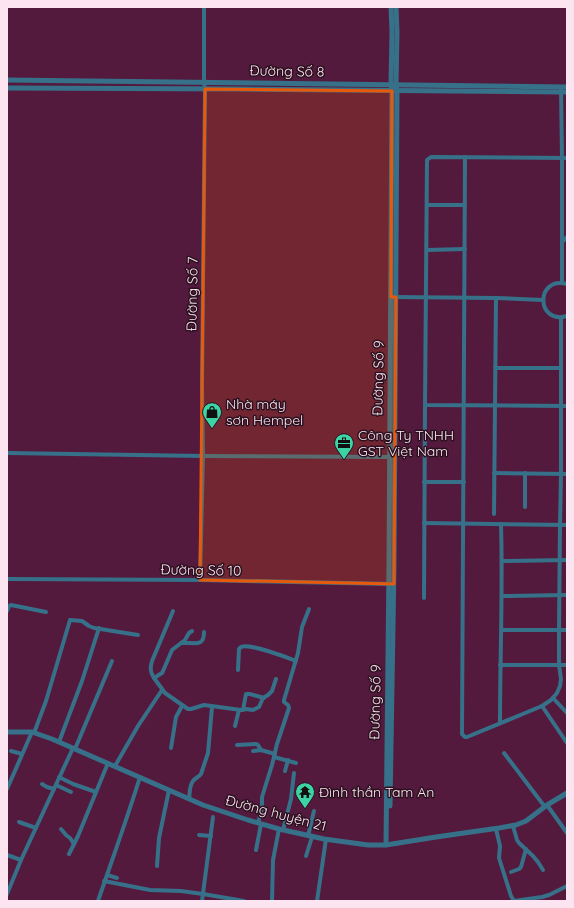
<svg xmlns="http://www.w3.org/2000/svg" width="574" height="908" viewBox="0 0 574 908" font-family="Quicksand,sans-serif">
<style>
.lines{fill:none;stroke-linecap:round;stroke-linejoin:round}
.minor{stroke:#367189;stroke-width:4}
.tertiary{stroke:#367189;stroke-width:5}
.marked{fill:#e8590c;fill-opacity:0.2;stroke:#e8590c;stroke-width:3;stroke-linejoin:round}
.labels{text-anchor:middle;stroke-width:3;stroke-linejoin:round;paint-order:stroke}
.street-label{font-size:14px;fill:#fce5f0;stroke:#2b111f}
.poi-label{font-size:14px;fill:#fce5f0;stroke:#2b111f;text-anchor:start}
</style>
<rect width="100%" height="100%" fill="#541a3d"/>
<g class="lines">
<g class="minor">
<polyline points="561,89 562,158 562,283"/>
<polyline points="465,157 462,734 465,737 467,737 542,706 551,700 557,693 560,686 561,679 559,665 559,630 560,525 561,474 561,317"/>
<polyline points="567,158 431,157 427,160 425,405 567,406"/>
<polyline points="427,205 465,205"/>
<polyline points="562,242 567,237"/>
<polyline points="427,250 465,249"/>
<path d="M567 284C535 276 536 325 567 316"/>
<polyline points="393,297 496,298 543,300"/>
<polyline points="495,368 561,368"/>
<polyline points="7,453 203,456 389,457"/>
<polyline points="494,473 567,474"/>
<polyline points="424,482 464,482"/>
<polyline points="525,507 525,473"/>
<polyline points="494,514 496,298"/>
<polyline points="424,523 567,525"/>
<polyline points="502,561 567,560"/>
<polyline points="7,579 200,580 392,584"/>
<polyline points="200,580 203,456 202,384 205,89 204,82 204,7"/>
<polyline points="502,596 567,595"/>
<polyline points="424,598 425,405"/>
<polyline points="7,611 9,606 11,605 46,612"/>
<polyline points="502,630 567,630"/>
<polyline points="192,631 189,633 185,640 172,650 163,671 162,673 154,678 165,693 188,709 191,709 204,705 241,710 246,709 253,710 259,707 263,698 268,695 272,691 276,679"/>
<path d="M182 643C194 642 204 648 204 632"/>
<polyline points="500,665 567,665"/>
<path d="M238 670 239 649C240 648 241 647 241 647 249 643 286 657 296 661"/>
<path d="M154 678C150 672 150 668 152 661L173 611"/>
<polyline points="553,698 567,713"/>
<polyline points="542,706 567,743"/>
<polyline points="243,710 246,694 250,694 264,698"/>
<path d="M500 723C500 656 503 590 501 524"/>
<polyline points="235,726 239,710"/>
<polyline points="34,733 46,701 70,620 82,621 89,626 94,628 138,635"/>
<polyline points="59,742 82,681 99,628"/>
<polyline points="237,745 256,744 258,745 261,750"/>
<polyline points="171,748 176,717 182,706"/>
<polyline points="75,749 112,661"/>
<polyline points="11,751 22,754"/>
<polyline points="253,751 261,750 275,754"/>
<polyline points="504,753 545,807"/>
<polyline points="274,757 296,763"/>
<polyline points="115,766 138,726 162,690"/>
<polyline points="285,771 288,760"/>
<polyline points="59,777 73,784 96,792"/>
<polyline points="42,784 47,787 54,789"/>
<polyline points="56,785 71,792"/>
<polyline points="7,789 32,732"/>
<path d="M189 799C190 793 189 786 193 781 195 778 199 777 201 774L208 753 212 707"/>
<polyline points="547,805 567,833"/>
<polyline points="19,822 36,828"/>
<polyline points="258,823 262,808 262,797 272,765 277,744 289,708 288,705 284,702 284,700 298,653 302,627 309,609"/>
<polyline points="513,826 517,840 519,843 533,856 538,862 543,870"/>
<polyline points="61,829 66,835 70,838 74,844"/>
<polyline points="496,829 500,846 499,858 511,896 514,901 542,897 549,895 567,886"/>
<polyline points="283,830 291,799 294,773"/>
<polyline points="199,835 211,836"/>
<polyline points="308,836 314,811"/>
<polyline points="256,850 261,824"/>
<polyline points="69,854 78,836 108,763"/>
<polyline points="7,855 21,860"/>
<polyline points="306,856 312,837"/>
<polyline points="157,866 159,838 169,790"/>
<polyline points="511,872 519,869 521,867 526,849"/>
<polyline points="107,875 117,878"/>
<polyline points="104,881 150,890 181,891 203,894 244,901"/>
<polyline points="7,894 21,860 73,748"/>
<path d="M98 901C112 860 127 819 140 777"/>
<polyline points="202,901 213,817"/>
<polyline points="272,901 273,860 279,829"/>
<polyline points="317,901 326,839"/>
</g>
<g class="tertiary">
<polyline points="7,80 567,87"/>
<polyline points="7,88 240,89 567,92"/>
<polyline points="7,732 32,732 52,739 203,805 248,820 279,829 324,839 368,845 386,845 436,837 499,828 516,825 526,821 547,805 567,793"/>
<polyline points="390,806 394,565 397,91 396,85 397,32 396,7"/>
<polyline points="386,845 389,565 392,91 391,84 392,32 391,7"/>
</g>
</g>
<path class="marked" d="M205 89 392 91 391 297H396L394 584 200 580Z"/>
<defs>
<symbol id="shop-pin" viewBox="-11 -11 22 30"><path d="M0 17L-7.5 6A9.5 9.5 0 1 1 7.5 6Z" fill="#3cd4a4" stroke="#2b111f"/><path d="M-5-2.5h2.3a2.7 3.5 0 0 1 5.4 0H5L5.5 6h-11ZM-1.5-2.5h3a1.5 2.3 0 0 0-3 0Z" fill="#111"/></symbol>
<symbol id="office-pin" viewBox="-11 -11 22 30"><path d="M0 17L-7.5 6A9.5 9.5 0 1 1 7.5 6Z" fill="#3cd4a4" stroke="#2b111f"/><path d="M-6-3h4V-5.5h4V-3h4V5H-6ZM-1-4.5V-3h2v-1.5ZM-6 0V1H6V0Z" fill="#111"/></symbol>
<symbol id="temple-pin" viewBox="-11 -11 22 30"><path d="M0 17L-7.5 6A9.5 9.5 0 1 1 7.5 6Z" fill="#3cd4a4" stroke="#2b111f"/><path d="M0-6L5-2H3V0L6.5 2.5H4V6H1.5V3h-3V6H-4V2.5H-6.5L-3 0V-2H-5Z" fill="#111"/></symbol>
</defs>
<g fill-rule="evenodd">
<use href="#shop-pin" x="201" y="401" width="22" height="30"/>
<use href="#office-pin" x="333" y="432" width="22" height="30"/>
<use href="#temple-pin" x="294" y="781" width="22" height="30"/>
</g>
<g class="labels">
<g class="street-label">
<text transform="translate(287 71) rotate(1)" y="5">Đường Số 8</text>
<text transform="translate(192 294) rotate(-89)" y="5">Đường Số 7</text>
<text transform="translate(378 378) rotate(-89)" y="5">Đường Số 9</text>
<text transform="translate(201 570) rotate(1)" y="5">Đường Số 10</text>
<text transform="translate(375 702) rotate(-89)" y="5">Đường Số 9</text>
<text transform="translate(276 813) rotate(15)" y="5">Đường huyện 21</text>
</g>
<g class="poi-label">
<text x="226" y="409">Nhà máy<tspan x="226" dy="16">sơn Hempel</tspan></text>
<text x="358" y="440">Công Ty TNHH<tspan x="358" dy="16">GST Việt Nam</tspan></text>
<text x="319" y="797">Đình thần Tam An</text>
</g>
</g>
<rect width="574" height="908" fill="none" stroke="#fce5f0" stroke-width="16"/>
</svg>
